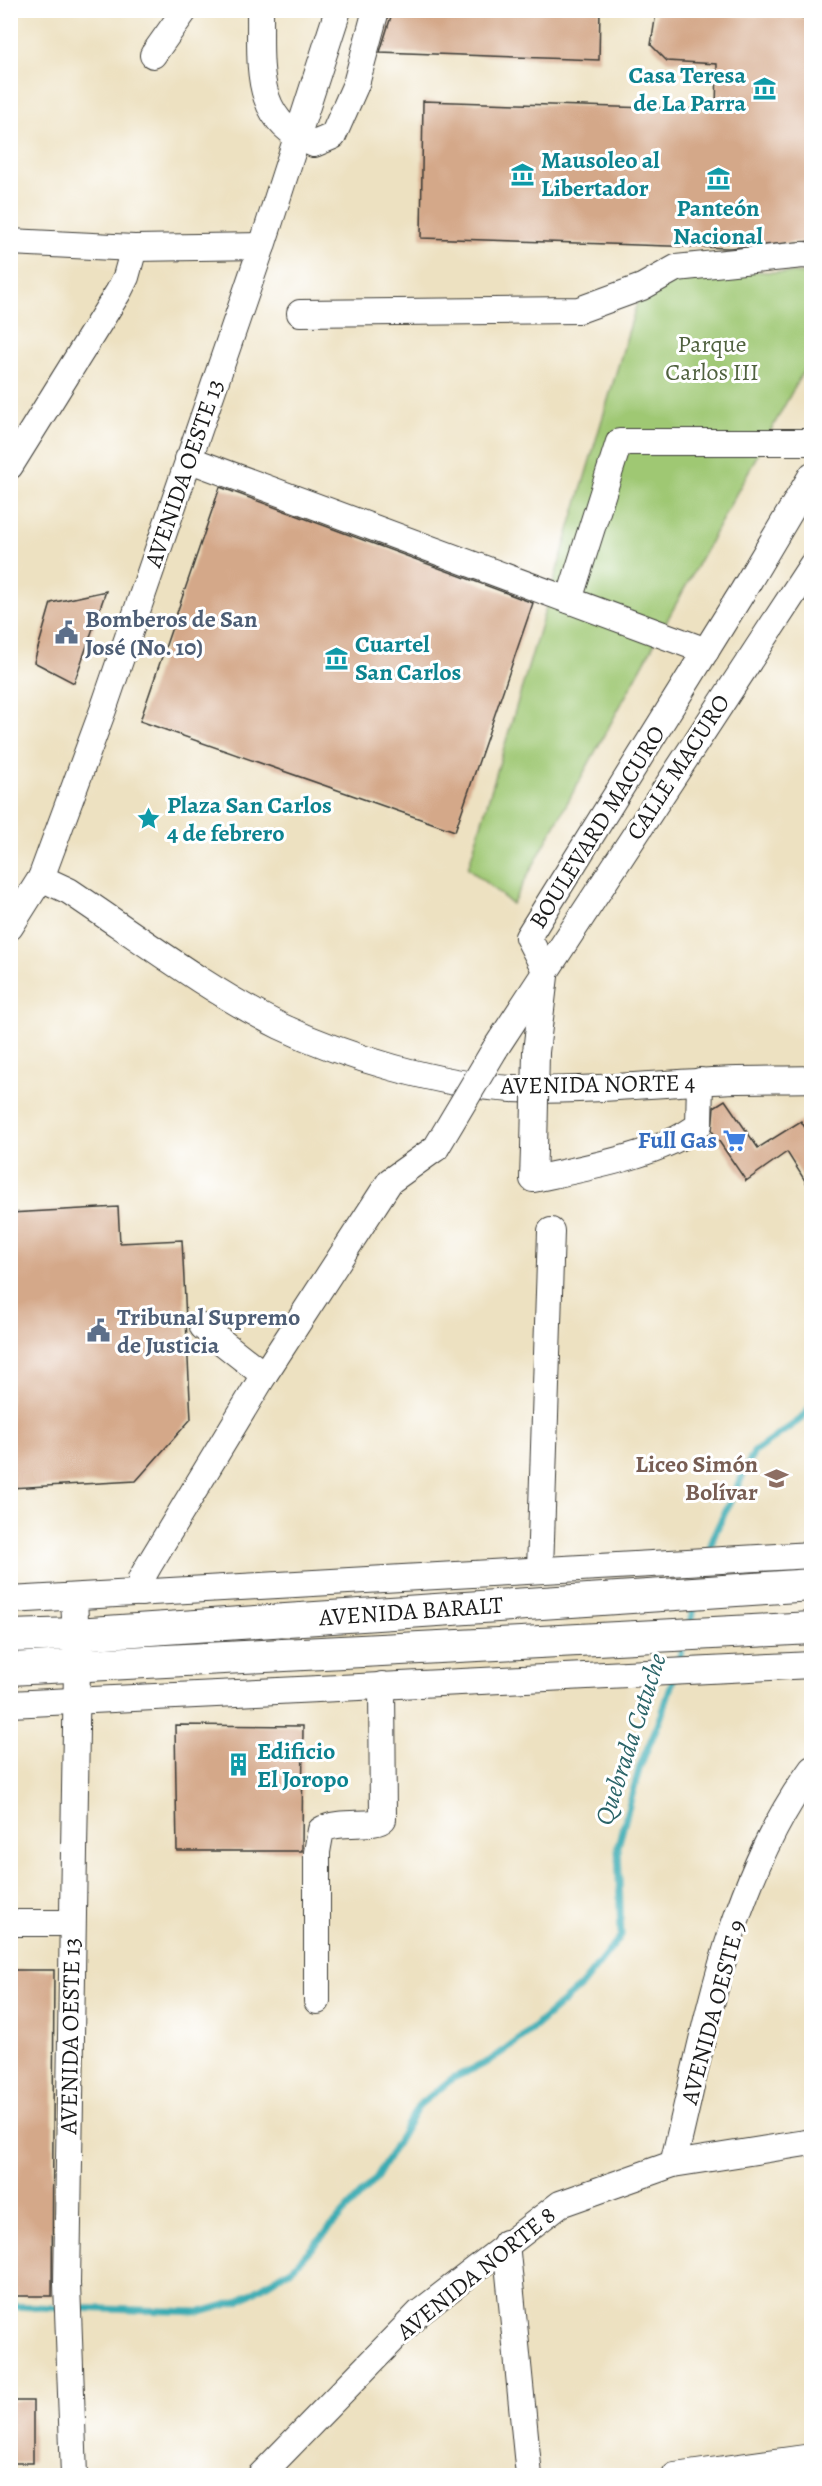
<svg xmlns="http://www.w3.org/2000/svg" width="822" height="2486" viewBox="0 0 822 2486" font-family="Alegreya,serif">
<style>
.green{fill:#9fc873;stroke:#5e7248;stroke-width:1.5}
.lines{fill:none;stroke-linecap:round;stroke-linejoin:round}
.stream{stroke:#3aacb3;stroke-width:7}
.building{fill:#d4a889}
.minor-casing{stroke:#3b3a35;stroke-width:28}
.major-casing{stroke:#3b3a35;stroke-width:34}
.minor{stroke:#fff;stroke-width:26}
.major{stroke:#fff;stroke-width:32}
.minor-bridge-casing{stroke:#3b3a35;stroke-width:28;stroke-linecap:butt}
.minor-bridge{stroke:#fff;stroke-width:26}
.labels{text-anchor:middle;stroke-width:6;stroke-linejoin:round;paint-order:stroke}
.culture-label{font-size:24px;font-weight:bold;fill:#0d838f;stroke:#fff;text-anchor:start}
.park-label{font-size:24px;fill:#50613f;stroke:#fff}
.street-label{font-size:24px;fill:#1c1c1c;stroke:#fff}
.service-label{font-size:24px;font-weight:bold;fill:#4e5e75;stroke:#fff;text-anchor:start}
.shop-label{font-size:24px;font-weight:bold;fill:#366cbe;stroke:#fff;text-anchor:end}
.education-label{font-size:24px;font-weight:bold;fill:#785e54;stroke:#fff;text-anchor:end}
.water-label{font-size:26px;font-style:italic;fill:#2b6468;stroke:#fff}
</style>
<rect width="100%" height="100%" fill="#fff"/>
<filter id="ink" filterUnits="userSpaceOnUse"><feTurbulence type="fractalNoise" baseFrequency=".0167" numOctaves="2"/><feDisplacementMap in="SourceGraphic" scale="12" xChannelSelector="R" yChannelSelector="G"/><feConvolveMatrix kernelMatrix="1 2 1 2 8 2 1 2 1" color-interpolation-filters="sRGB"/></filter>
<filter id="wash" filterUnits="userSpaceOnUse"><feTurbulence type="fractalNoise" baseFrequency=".008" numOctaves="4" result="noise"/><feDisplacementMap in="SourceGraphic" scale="24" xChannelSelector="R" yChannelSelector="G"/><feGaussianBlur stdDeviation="1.35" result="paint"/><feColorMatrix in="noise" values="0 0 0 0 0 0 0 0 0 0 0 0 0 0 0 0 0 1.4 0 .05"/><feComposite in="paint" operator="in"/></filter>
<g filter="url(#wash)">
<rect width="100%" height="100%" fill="#ede1c1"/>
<polygon class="green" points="648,266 811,274 811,357 512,904 468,868"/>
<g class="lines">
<g class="stream">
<polyline points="708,1556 714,1535 754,1452 801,1419 812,1405"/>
<polyline points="689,1626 696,1602"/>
<polyline points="677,1666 684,1642"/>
<polyline points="10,2306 62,2308"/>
<polyline points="73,2308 201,2312 239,2301 293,2268 377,2177 419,2105 453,2078 488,2062 523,2037 582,1985 621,1936 618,1846 640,1766 661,1717 674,1677"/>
</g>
</g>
<g id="blocks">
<g class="building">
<polygon points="393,10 600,10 599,60 380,52"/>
<polygon points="656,13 812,18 812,241 729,248 421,238 423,101 716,110 717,64 667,61 651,45"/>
<polygon points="220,487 533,603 455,831 140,721"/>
<polygon points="106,591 74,683 34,662 51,603"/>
<polygon points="725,1100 758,1148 801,1121 812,1139 812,1192 787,1152 746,1181 712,1131 714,1107"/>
<polygon points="118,1207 120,1243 182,1240 191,1419 136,1481 10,1488 10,1213"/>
<polygon points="175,1725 303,1726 302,1851 177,1851"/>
<polygon points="10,1970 54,1970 52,2296 10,2296"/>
<rect x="10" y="2401" width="23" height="62"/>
</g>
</g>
</g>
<g filter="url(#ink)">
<use href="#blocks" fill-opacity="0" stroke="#3b3a35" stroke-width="1.5"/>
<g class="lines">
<defs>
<g id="minor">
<path d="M260 10C261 65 252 121 314 144L333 136 356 84 376 10"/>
<polyline points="153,55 185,10"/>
<polyline points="10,242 134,248 262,246"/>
<polyline points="300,313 579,310 642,287 676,268 803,255 812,256"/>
<polyline points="188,459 706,651"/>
<polyline points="10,466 119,291 126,277 134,248"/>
<polyline points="569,600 619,442 812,442"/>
<path d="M41 878 69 891C138 937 206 989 280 1026 345 1057 440 1085 512 1089 574 1092 636 1085 698 1082 736 1079 774 1080 812 1079"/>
<polyline points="10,927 41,878 103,710 262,246 338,10"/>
<polyline points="545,970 528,937 743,591 812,475"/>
<polyline points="495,1049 812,565"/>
<polyline points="536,1052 545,976"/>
<path d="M534 1149 533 1179C581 1169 662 1155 699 1125L700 1081"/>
<polyline points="203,1327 264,1375"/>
<polyline points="540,1570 551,1231"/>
<polyline points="141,1593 141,1579 149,1565 264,1375 390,1181 436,1148"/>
<polyline points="10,1600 812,1555"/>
<polyline points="10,1704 812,1665"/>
<polyline points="10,1923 71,1923"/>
<path d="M317 2001V1852L321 1830C339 1819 375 1828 383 1819L382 1685"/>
<path d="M673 2164C706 2030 728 1883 812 1769"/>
<polyline points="506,2243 529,2476"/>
<polyline points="74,2476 67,2284 77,1666 74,1597"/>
<polyline points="260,2476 419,2313 560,2204 673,2164 812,2142"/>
<polyline points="675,2476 812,2457"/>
</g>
<g id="major">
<polyline points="10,1636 76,1634 812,1585"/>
<polyline points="10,1669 812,1628"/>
</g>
</defs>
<use href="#minor" class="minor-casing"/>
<use href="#major" class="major-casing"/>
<use href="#minor" class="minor"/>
<use href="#major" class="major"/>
<defs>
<g id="minor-bridge">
<polyline points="436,1148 495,1049"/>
<polyline points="534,1149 536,1052"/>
</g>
</defs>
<use href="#minor-bridge" class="minor-bridge-casing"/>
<use href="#minor-bridge" class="minor-bridge"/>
</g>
</g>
<defs>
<symbol id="museum-bare" viewBox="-9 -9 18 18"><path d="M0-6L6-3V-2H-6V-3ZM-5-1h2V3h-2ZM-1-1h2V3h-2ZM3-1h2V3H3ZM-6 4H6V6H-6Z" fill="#0f9aa8" stroke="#fff" stroke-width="2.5" paint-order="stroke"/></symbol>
<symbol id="civic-bare" viewBox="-9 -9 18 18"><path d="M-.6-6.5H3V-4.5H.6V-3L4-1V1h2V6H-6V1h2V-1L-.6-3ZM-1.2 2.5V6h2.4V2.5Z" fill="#5c6f8a" stroke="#fff" stroke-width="2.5" paint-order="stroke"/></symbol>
<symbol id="sight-bare" viewBox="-9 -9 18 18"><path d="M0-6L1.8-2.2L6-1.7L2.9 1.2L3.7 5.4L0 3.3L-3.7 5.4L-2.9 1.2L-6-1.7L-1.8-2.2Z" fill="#0f9aa8" stroke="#fff" stroke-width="2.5" paint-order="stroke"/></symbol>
<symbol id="supermarket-bare" viewBox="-9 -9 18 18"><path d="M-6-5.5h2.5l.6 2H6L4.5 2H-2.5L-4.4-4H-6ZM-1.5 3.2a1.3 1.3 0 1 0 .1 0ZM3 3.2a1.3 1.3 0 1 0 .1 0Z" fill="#3f7fe0" stroke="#fff" stroke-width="2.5" paint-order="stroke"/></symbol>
<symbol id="school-bare" viewBox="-9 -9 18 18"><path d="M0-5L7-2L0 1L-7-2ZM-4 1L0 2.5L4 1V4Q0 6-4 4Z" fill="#8d6e63" stroke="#fff" stroke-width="2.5" paint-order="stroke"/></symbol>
<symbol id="building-bare" viewBox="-9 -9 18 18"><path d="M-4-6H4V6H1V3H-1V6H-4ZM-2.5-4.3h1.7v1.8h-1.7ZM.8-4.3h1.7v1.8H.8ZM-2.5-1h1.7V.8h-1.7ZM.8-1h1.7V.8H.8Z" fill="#0f9aa8" stroke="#fff" stroke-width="2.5" paint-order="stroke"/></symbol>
</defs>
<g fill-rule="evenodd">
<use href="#museum-bare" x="748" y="72" width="33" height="33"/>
<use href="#museum-bare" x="506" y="158" width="33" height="33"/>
<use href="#museum-bare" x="702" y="162" width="33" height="33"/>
<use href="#civic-bare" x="50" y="616" width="33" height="33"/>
<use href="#museum-bare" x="320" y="642" width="33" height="33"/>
<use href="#sight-bare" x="132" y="802" width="33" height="33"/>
<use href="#supermarket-bare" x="718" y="1124" width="33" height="33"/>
<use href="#civic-bare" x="82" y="1314" width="33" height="33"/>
<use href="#school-bare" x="760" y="1462" width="33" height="33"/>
<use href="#building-bare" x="222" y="1748" width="33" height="33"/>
</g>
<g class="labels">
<g class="culture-label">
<text x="746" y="83" text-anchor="end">Casa Teresa<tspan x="746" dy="28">de La Parra</tspan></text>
<text x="541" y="168">Mausoleo al<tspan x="541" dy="28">Libertador</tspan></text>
<text x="718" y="216" text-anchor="middle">Panteón<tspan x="718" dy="28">Nacional</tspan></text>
<text x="355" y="652">Cuartel<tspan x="355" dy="28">San Carlos</tspan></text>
<text x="167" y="813">Plaza San Carlos<tspan x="167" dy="28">4 de febrero</tspan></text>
<text x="257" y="1759">Edificio<tspan x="257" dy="28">El Joropo</tspan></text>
</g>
<g class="park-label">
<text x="712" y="352">Parque<tspan x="712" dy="28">Carlos III</tspan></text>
</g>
<g class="street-label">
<text transform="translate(184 473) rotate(-71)" y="8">AVENIDA OESTE 13</text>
<text transform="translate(678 767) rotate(-57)" y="8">CALLE MACURO</text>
<text transform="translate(597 827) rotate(-58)" y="8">BOULEVARD MACURO</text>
<text transform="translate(598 1084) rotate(-1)" y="8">AVENIDA NORTE 4</text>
<text transform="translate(411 1611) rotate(-4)" y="8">AVENIDA BARALT</text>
<text transform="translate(713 2012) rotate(-75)" y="8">AVENIDA OESTE 9</text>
<text transform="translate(70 2036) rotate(-89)" y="8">AVENIDA OESTE 13</text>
<text transform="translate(476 2273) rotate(-39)" y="8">AVENIDA NORTE 8</text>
</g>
<g class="service-label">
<text x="85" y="627">Bomberos de San<tspan x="85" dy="28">José (No. 10)</tspan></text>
<text x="117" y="1325">Tribunal Supremo<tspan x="117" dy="28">de Justicia</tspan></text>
</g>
<g class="shop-label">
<text x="717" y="1148">Full Gas</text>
</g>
<g class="education-label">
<text x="758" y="1472">Liceo Simón<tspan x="758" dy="28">Bolívar</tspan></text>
</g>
<g class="water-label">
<text transform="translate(630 1739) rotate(-72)" y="9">Quebrada Catuche</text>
</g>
</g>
<rect width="822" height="2486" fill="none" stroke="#fff" stroke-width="36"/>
</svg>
